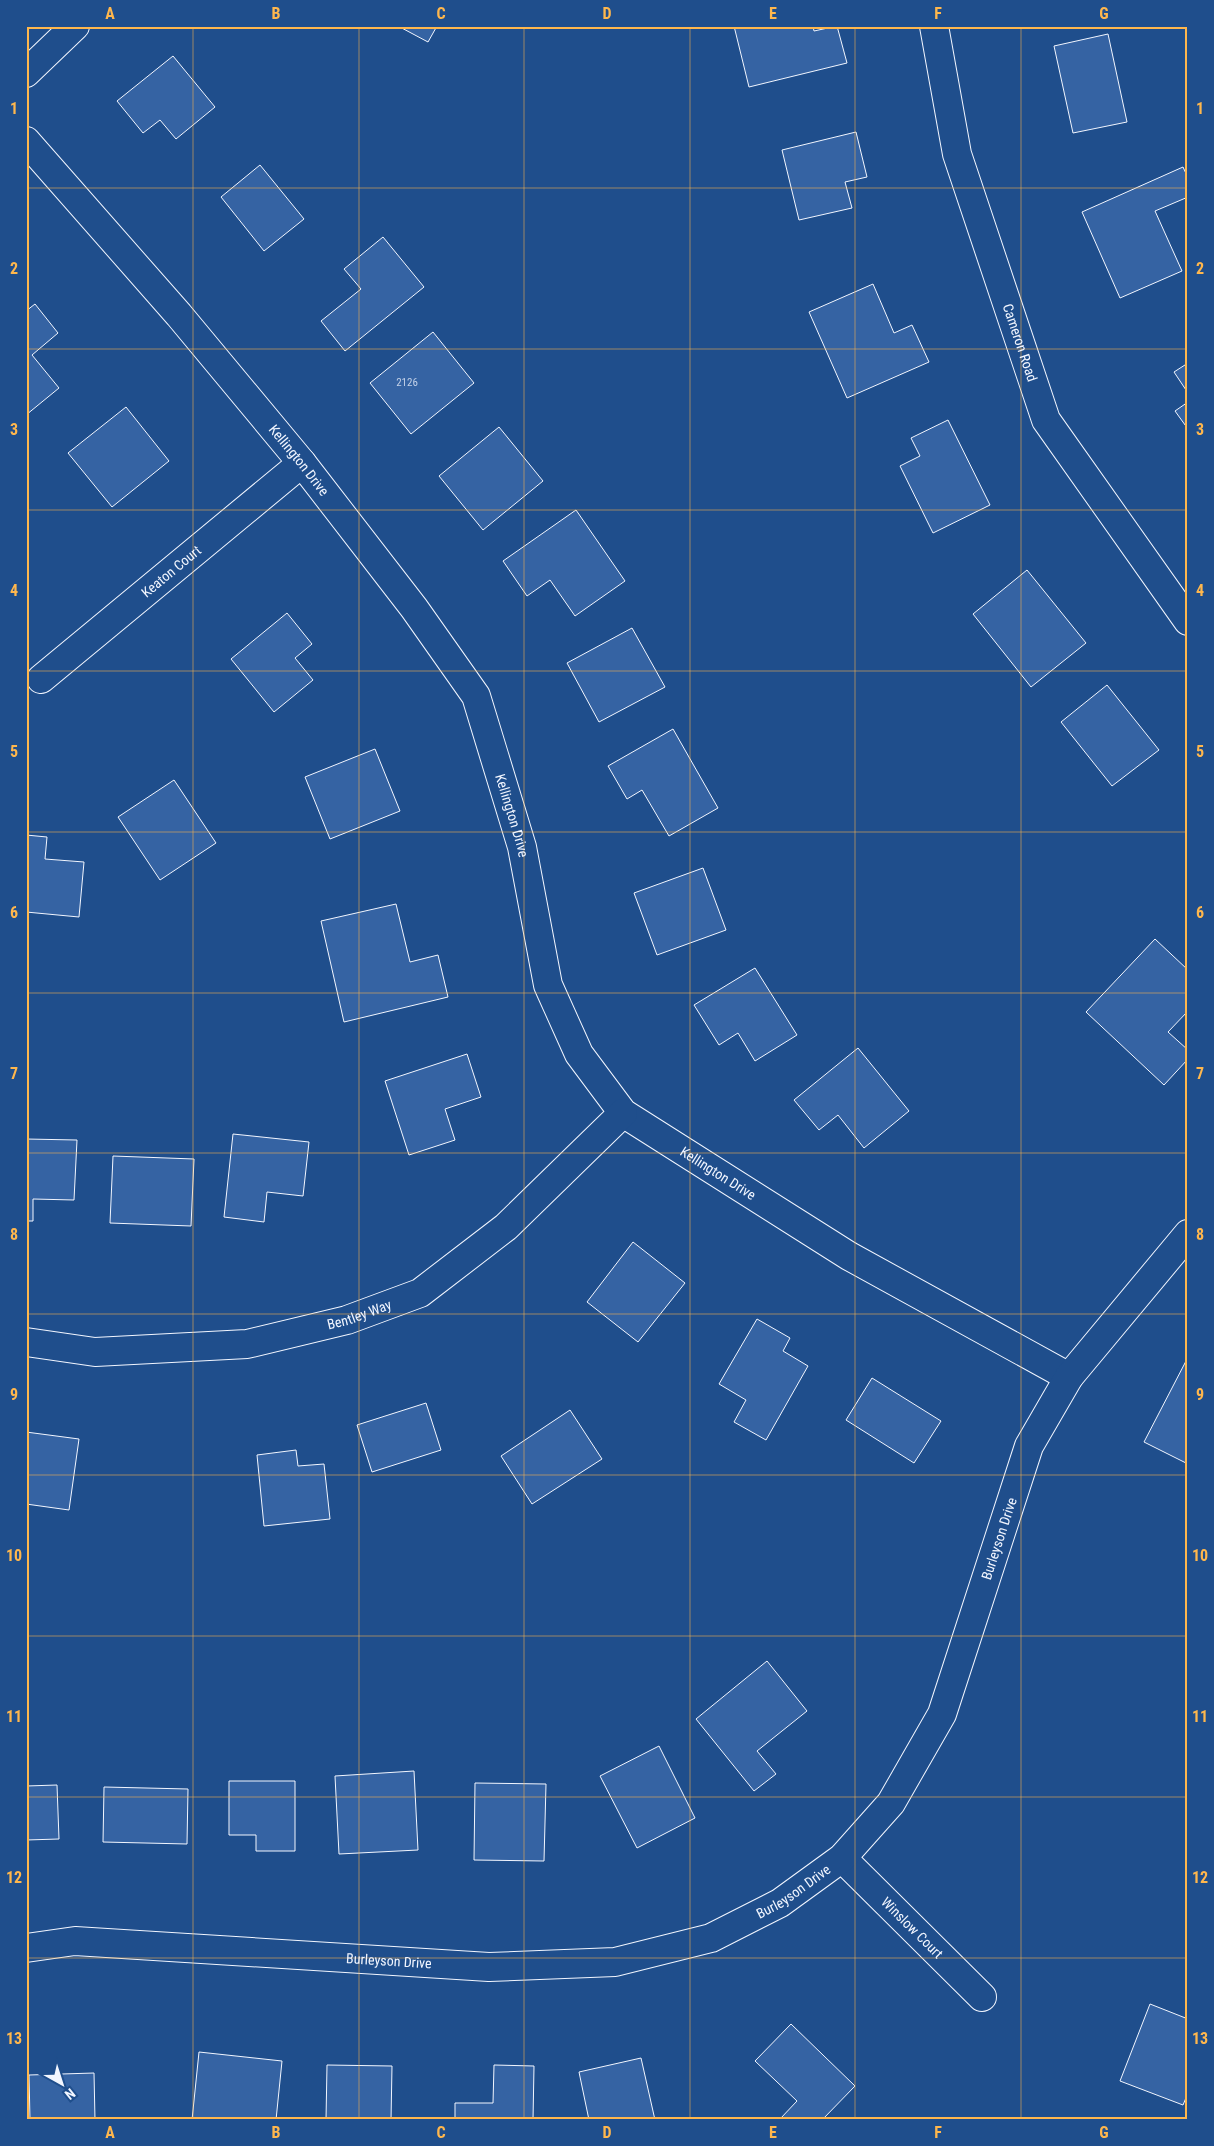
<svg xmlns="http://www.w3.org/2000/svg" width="1214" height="2146" viewBox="0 0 1214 2146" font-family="'Roboto Condensed',sans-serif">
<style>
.building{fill:#3563a3;stroke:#f2f6ff}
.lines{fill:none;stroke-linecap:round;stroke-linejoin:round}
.street-casing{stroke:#f2f6ff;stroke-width:30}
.street{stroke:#1f4e8c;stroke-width:28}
.grid{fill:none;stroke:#ffb74d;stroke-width:1;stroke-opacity:0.55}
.labels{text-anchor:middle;stroke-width:4;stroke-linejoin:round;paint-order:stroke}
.number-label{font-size:11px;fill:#c3d1e8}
.street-label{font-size:14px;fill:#f2f6ff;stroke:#1f4e8c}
.neatline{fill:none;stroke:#ffb74d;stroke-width:2}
.grid-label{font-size:16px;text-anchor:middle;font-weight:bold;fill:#ffb74d}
</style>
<rect width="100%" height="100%" fill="#1f4e8c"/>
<g class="building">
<polygon points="398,26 437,26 428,42"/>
<polygon points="734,26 813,26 814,31 837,26 847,63 749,87"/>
<polygon points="1108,34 1127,122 1073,133 1054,46"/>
<polygon points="173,56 215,107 176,139 160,120 143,133 117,101"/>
<polygon points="856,132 867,177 845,182 852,208 799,220 782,150"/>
<polygon points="260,165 304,219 264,251 221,197"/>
<polygon points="1183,167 1188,178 1188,197 1155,211 1182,271 1120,298 1082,212"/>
<polygon points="383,237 424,287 345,351 321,321 361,289 344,269"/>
<polygon points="873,284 894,333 912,325 929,362 847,398 809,312"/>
<polygon points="35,304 58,333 32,355 59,388 26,415 26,311"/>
<polygon points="433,332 474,383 411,434 370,383"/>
<polygon points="1188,363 1188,393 1174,372"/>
<polygon points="1188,402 1188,429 1175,411"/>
<polygon points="126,407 169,461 112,507 68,453"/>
<polygon points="948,420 990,505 933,533 900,466 920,456 911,438"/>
<polygon points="499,427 543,481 483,530 439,476"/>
<polygon points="576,510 625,581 575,616 550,580 527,596 503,561"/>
<polygon points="1027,570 1086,643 1031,687 973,614"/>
<polygon points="287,613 312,644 295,658 313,680 274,712 231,659"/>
<polygon points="632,628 665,687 599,722 567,663"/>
<polygon points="1107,685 1159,750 1112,786 1061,722"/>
<polygon points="673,729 718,808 669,836 642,790 627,799 608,766"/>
<polygon points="375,749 400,811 330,839 305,777"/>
<polygon points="174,780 216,843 160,880 118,817"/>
<polygon points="26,835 47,837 45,859 84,862 79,917 26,912"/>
<polygon points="703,868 726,930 657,955 634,893"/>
<polygon points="396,904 410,962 438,955 448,997 344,1022 321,921"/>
<polygon points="1155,939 1188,970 1188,1011 1168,1032 1188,1050 1188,1059 1164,1085 1086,1012"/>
<polygon points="755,968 797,1035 755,1061 738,1033 719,1045 694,1005"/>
<polygon points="858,1048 909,1111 864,1148 838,1115 819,1130 794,1100"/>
<polygon points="467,1054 481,1097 445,1109 455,1140 409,1155 385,1081"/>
<polygon points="233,1134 309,1142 303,1196 267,1192 264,1222 224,1217"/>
<polygon points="26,1139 77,1140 74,1200 33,1199 33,1221 26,1221"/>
<polygon points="113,1156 194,1159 191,1226 110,1223"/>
<polygon points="633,1242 685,1283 638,1342 587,1302"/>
<polygon points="757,1319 790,1338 783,1351 808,1366 766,1440 734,1422 746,1400 719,1384"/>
<polygon points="1186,1361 1188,1362 1188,1464 1144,1442"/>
<polygon points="872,1378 941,1421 914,1463 846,1420"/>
<polygon points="426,1403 441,1450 372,1472 357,1425"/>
<polygon points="570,1410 602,1459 532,1504 501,1456"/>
<polygon points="26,1432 79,1439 69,1510 26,1504"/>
<polygon points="296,1450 298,1466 324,1464 330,1519 264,1526 257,1455"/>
<polygon points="767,1661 807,1711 757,1751 776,1774 754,1791 696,1719"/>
<polygon points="659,1746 695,1818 637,1848 600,1776"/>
<polygon points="414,1771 418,1850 339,1854 335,1776"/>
<polygon points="229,1781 295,1781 295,1851 256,1851 256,1835 229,1835"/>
<polygon points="475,1783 546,1784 544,1861 474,1860"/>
<polygon points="57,1785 59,1839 26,1840 26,1786"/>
<polygon points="104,1787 188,1789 187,1844 103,1842"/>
<polygon points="1150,2004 1188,2019 1188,2093 1183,2105 1120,2081"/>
<polygon points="791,2024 855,2086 822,2120 781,2120 780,2119 797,2101 755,2061"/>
<polygon points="199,2052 282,2061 276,2120 192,2120"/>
<polygon points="641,2058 655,2120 589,2120 579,2072"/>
<polygon points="327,2065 392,2066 391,2120 326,2120"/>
<polygon points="494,2065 534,2066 533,2120 455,2120 455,2103 493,2103"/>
<polygon points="94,2073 95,2120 30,2120 29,2075"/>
</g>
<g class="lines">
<defs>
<g id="street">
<path id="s1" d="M934 26 957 154 1046 420 1188 621"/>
<polyline points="26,73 75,26"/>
<path id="s2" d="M26 141 179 315 302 463 414 608 476 696 522 847 548 985 579 1054 623 1113 849 1256 1069 1377"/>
<path id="s3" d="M41 679 302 463"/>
<path id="s4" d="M26 1342 95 1352 247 1344 347 1320 420 1293 506 1227 623 1113"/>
<path id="s5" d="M842 1858 982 1997"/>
<path id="s6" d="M26 1948 75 1941 489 1967 615 1962 711 1938 780 1903 842 1858 891 1803 942 1714 1029 1446 1069 1377 1188 1234"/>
</g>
</defs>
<use href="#street" class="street-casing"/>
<use href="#street" class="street"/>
</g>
<path class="grid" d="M193 26V2120M359 26V2120M524 26V2120M690 26V2120M855 26V2120M1021 26V2120M26 188H1188M26 349H1188M26 510H1188M26 671H1188M26 832H1188M26 993H1188M26 1153H1188M26 1314H1188M26 1475H1188M26 1636H1188M26 1797H1188M26 1958H1188"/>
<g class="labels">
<g class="number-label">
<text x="407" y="386">2126</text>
</g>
<g class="street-label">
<text dy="5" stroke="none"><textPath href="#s1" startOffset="329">Cameron Road</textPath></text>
<text dy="5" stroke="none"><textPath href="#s2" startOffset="420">Kellington Drive</textPath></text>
<text dy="5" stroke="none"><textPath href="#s3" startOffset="169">Keaton Court</textPath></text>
<text dy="5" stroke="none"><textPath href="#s2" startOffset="840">Kellington Drive</textPath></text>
<text dy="5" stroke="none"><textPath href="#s2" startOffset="1275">Kellington Drive</textPath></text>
<text dy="5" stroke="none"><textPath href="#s4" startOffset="338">Bentley Way</textPath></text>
<text dy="5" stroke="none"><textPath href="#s6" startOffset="1204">Burleyson Drive</textPath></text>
<text dy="5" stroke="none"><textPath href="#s6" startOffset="784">Burleyson Drive</textPath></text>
<text dy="5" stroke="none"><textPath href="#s5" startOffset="99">Winslow Court</textPath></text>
<text dy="5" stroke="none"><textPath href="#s6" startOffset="364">Burleyson Drive</textPath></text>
</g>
</g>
<rect width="1214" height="2146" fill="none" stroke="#1f4e8c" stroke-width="55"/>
<g transform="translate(62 2084) rotate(141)" stroke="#1f4e8c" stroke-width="4" paint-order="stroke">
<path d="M0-4L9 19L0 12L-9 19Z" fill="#f2f6ff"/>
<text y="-8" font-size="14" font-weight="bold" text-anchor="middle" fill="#f2f6ff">N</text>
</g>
<rect x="28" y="28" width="1158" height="2090" class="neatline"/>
<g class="grid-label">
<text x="110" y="19">A</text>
<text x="276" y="19">B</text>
<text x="441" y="19">C</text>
<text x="607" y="19">D</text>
<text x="773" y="19">E</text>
<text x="938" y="19">F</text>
<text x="1104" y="19">G</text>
<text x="14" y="114">1</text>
<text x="1200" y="114">1</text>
<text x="14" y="274">2</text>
<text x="1200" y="274">2</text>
<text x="14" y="435">3</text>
<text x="1200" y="435">3</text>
<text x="14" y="596">4</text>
<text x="1200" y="596">4</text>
<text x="14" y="757">5</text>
<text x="1200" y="757">5</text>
<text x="14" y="918">6</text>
<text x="1200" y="918">6</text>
<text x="14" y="1079">7</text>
<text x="1200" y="1079">7</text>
<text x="14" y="1240">8</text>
<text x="1200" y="1240">8</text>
<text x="14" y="1400">9</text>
<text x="1200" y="1400">9</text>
<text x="14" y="1561">10</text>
<text x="1200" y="1561">10</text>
<text x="14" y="1722">11</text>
<text x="1200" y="1722">11</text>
<text x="14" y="1883">12</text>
<text x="1200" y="1883">12</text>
<text x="14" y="2044">13</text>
<text x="1200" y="2044">13</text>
<text x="110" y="2138">A</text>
<text x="276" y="2138">B</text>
<text x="441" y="2138">C</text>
<text x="607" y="2138">D</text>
<text x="773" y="2138">E</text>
<text x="938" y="2138">F</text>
<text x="1104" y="2138">G</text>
</g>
</svg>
